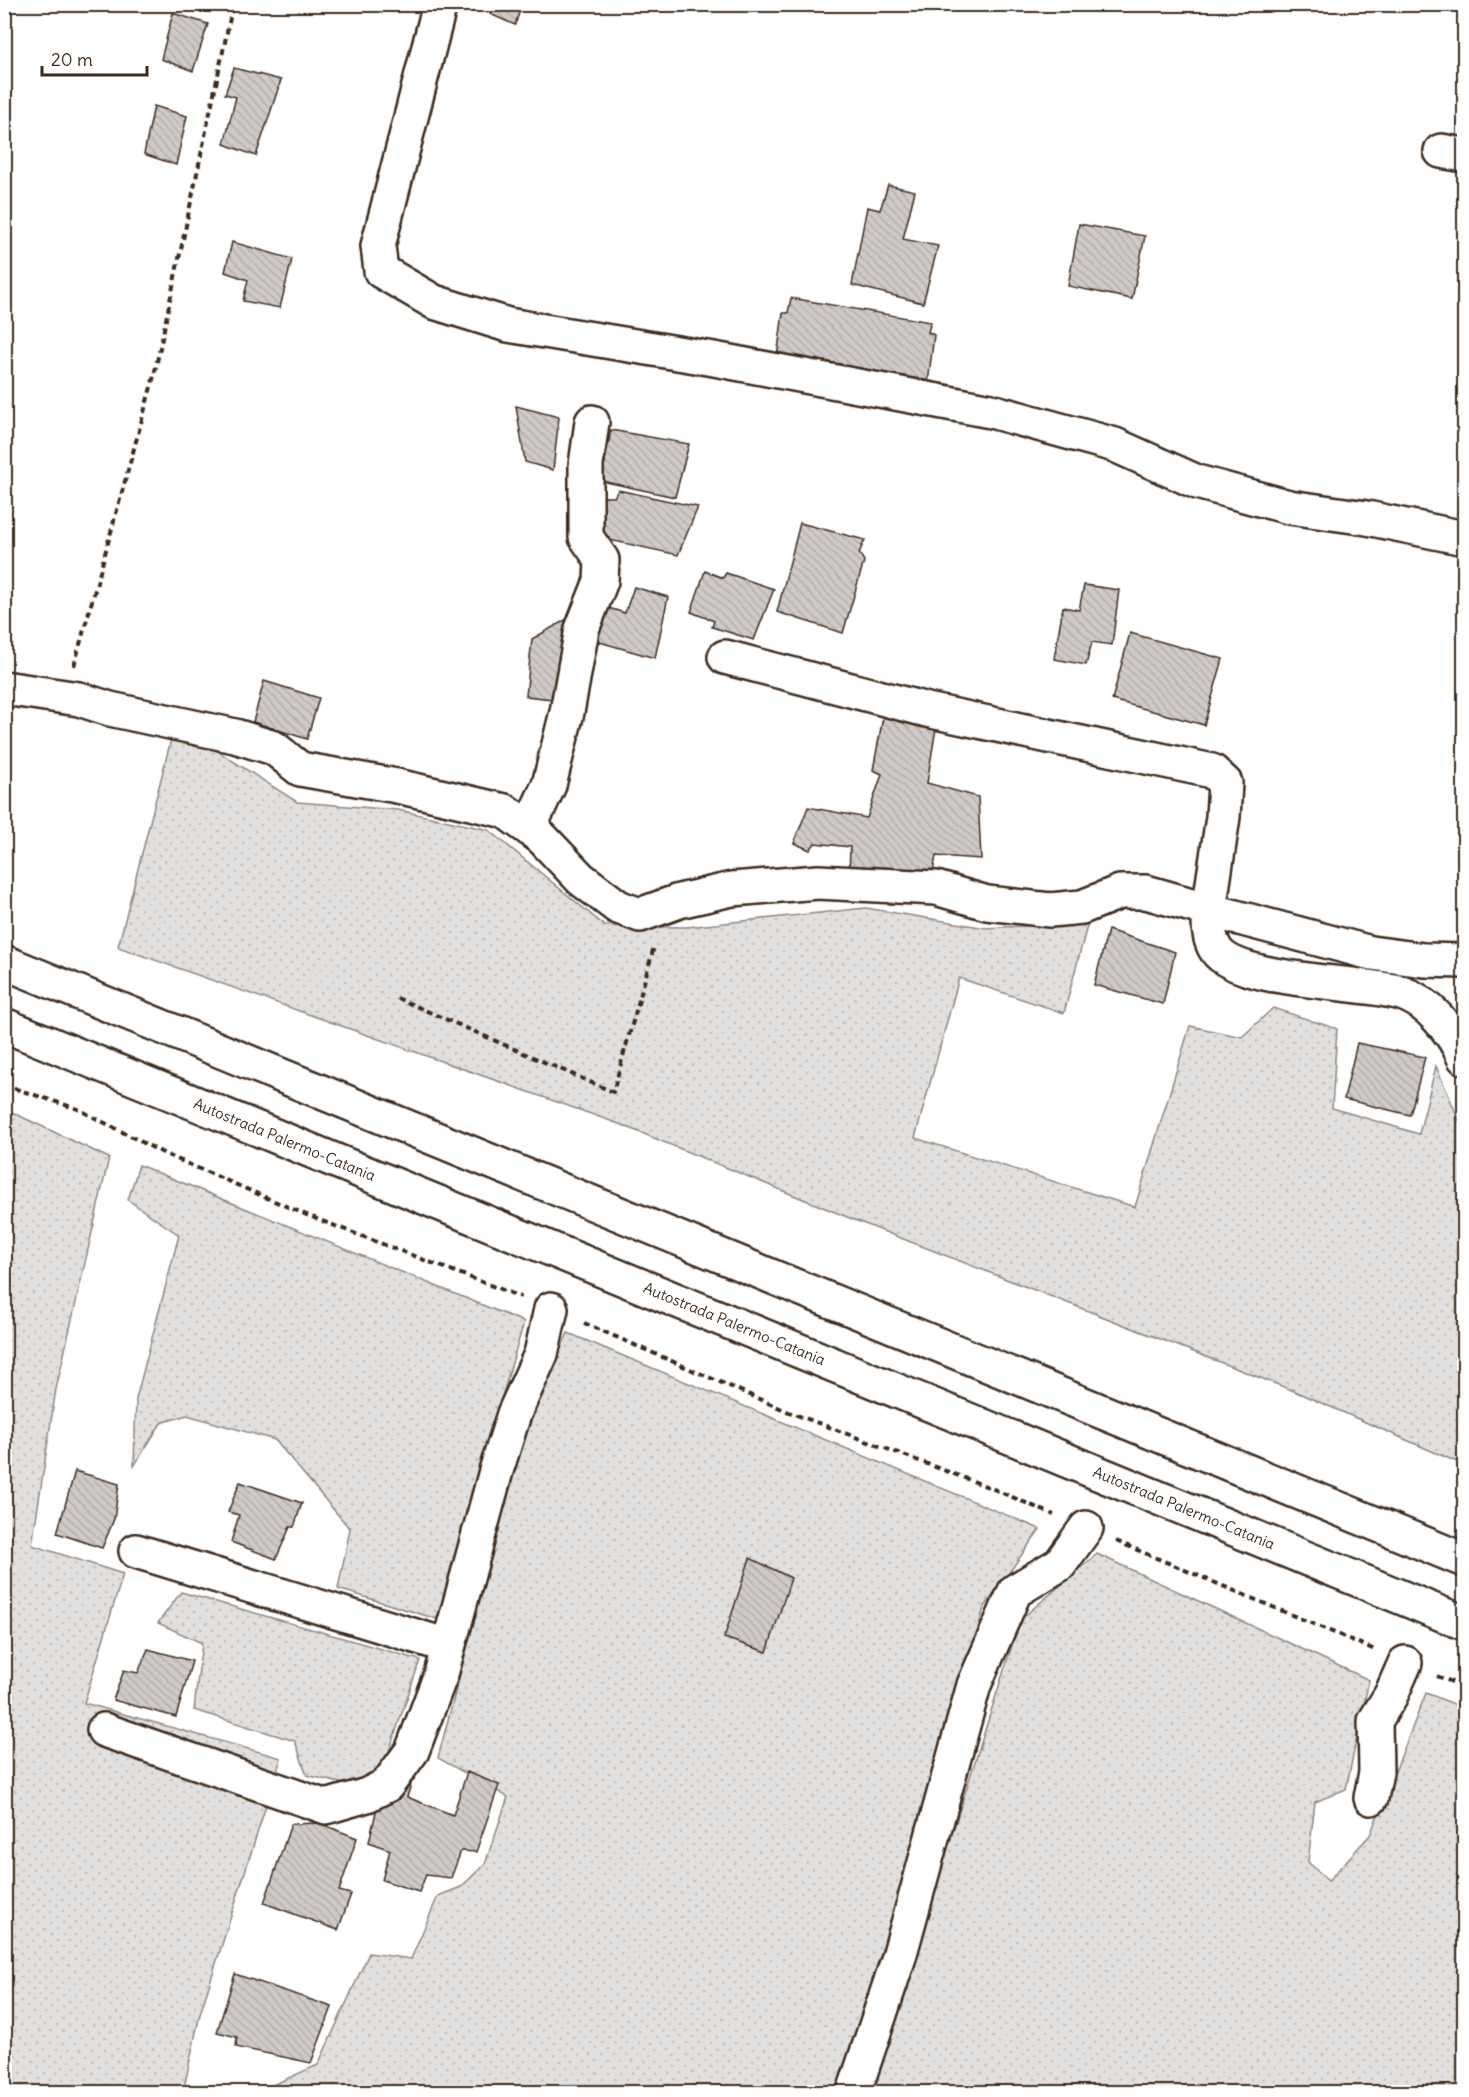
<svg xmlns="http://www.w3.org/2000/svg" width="1469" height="2097" viewBox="0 0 1469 2097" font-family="Delius,sans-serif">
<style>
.grass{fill:url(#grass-dots);stroke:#8e857e;stroke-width:1.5}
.building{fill:url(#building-back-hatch);stroke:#3b2a1e;stroke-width:1.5}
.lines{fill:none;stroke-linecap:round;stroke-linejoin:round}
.minor-casing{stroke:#3b2a1e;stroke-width:38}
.highway-casing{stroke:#3b2a1e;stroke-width:38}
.path{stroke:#3b2a1e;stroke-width:4;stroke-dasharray:6 4.5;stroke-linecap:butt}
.minor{stroke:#fff;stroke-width:33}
.highway{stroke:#fff;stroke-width:33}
.labels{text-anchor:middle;stroke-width:4.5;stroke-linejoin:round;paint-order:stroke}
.street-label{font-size:15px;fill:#3b2a1e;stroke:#fff}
</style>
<defs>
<pattern id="grass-dots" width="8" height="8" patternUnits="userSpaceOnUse" patternTransform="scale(1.5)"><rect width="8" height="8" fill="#e2e0de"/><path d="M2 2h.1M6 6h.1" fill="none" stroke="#c3c0be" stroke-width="1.8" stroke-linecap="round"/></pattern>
<pattern id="building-back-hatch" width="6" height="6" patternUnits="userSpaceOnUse" patternTransform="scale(1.5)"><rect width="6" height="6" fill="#cfcac7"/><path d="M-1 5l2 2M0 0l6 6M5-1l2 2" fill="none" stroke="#b3aeaa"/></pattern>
</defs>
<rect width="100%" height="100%" fill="#fff"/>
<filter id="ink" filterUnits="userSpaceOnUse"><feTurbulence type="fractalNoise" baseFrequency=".0167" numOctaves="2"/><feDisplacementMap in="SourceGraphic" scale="12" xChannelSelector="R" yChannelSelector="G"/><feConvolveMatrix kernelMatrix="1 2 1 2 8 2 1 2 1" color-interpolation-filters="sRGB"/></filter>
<g filter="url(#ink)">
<g class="grass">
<polygon points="175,724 297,802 398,810 489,830 605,926 687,927 866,908 986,928 1088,922 1064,1013 959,978 915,1138 1135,1207 1190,1026 1242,1037 1273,1008 1337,1029 1332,1108 1419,1134 1436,1066 1464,1132 1464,1465 1294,1391 857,1221 622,1125 118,947"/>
<polygon points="5,1109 109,1158 56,1389 32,1545 123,1574 84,1703 281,1758 200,2014 183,2092 5,2092"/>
<polygon points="139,1165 524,1322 437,1619 338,1589 350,1529 275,1440 187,1415 161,1423 134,1466 136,1399 179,1235 128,1200"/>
<polygon points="568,1333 1040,1529 984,1608 878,1964 836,2092 257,2092 318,2065 369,1953 411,1959 438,1896 461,1887 485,1864 508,1797 438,1758 524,1431"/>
<polygon points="1097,1554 1369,1680 1346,1789 1315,1802 1308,1862 1328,1881 1370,1835 1426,1693 1464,1708 1464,2092 870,2092 1020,1620"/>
<polygon points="181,1592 420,1660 385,1763 352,1786 307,1775 295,1741 194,1710 202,1643 158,1623"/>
</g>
<g class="building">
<polygon points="490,4 522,4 515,25 490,14"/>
<polygon points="173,13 208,24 193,71 161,59"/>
<polygon points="234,68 281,80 256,156 224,144 236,97 225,94"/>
<polygon points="154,106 187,116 176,165 144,154"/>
<polygon points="888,185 915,191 903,239 938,246 923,303 852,285 867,207 880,210"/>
<polygon points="1079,224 1145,236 1132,299 1068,286"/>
<polygon points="232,242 292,259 280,308 243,301 248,280 225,272"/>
<polygon points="791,298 931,322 928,332 934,335 927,391 776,364 783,313 788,313"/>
<polygon points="516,406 559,417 553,470 525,462"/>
<polygon points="611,430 689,444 675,497 601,481"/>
<polygon points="1464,469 1464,515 1457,514"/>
<polygon points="618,490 698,507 678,555 596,537 604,497 614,497"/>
<polygon points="800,523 865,540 859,553 864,561 843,633 777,612"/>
<polygon points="705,571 723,578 726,573 774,589 754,640 712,627 714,621 691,612"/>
<polygon points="1084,585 1119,590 1112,645 1092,642 1086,665 1054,659 1063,607 1079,610"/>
<polygon points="634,587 668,597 655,658 596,641 605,607 625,613"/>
<polygon points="567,619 561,700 526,696 532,639"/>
<polygon points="1130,633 1223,659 1204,725 1112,700"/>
<polygon points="264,681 319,698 307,739 253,722"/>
<polygon points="883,717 936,728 927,783 978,797 981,859 936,856 932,877 849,874 850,847 815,843 810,850 794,843 808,807 867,818 882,774 873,770"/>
<polygon points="1108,930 1175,952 1163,1004 1094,985"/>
<polygon points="1357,1043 1425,1057 1410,1115 1344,1099"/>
<polygon points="75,1471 119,1484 114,1519 102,1548 57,1533"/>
<polygon points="240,1482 302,1503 294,1527 290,1527 276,1559 231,1542 239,1515 228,1512"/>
<polygon points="750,1558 791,1578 767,1652 724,1638"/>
<polygon points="148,1649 192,1661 176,1717 113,1700 124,1670 138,1673"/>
<polygon points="467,1772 499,1785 476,1852 461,1851 451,1878 426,1875 419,1892 382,1880 390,1850 369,1842 381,1790 412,1781 407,1797 453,1815"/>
<polygon points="319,1823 357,1838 339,1891 351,1894 338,1930 264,1903 291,1824"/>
<polygon points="235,1974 332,2007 311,2063 236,2047 237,2037 217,2032"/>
</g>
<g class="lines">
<defs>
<g id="minor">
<polyline points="440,4 378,246 381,271 434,302 508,325 714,359 991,411 1115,445 1197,482 1289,507 1367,518 1464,538"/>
<polyline points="1441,151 1464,155"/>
<polyline points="725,657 927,710 1212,771 1225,783 1223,817 1209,910 1371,953 1424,960 1464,961"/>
<path d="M4 688 79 699 110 709 235 736 274 748 300 769 397 786 505 811 542 838 581 879 618 907 640 915 679 901 732 889 818 882 936 888 987 903 1050 910 1082 907 1120 892H1146L1209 910C1209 924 1208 938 1216 950 1238 983 1363 981 1401 993 1428 1001 1453 1032 1464 1057"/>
<polyline points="529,828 549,785 567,712 582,629 601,581 602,560 586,537 586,465 592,422"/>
<polyline points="136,1551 448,1646"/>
<polyline points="104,1730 326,1807 367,1795 387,1785 412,1751 441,1674 496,1471 514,1414 541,1354 551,1309"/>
<polyline points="1371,1798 1376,1772 1375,1721 1391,1695 1405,1663"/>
<polyline points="854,2092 899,1957 974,1685 1015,1591 1060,1564 1086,1528"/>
</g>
<g id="highway">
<polyline points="4,962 1464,1560"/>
<path id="s1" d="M4 1025 1464 1623"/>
</g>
</defs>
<use href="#minor" class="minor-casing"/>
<use href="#highway" class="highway-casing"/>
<g class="path">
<polyline points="74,666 154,376 233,4"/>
<polyline points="397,998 613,1092 654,947"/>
<polyline points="4,1085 78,1109 165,1154 309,1216 521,1297"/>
<polyline points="584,1323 789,1412 991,1488 1054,1515"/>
<polyline points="1116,1541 1375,1650"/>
<polyline points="1437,1676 1464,1687"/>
</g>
<use href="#minor" class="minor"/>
<use href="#highway" class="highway"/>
</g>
</g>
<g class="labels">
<g class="street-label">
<text dy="5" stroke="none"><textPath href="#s1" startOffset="303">Autostrada Palermo-Catania</textPath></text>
<text dy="5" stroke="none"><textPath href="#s1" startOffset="789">Autostrada Palermo-Catania</textPath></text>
<text dy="5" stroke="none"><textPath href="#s1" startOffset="1275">Autostrada Palermo-Catania</textPath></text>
</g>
</g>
<rect width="1469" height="2097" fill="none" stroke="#fff" stroke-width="24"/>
<rect x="12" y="12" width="1445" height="2073" fill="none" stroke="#3b2a1e" stroke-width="2" filter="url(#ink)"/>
<path d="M42 66v9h105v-9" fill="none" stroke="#3b2a1e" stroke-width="3"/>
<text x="51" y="66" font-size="18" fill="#3b2a1e" stroke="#ffffff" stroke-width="4.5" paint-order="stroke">20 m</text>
</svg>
